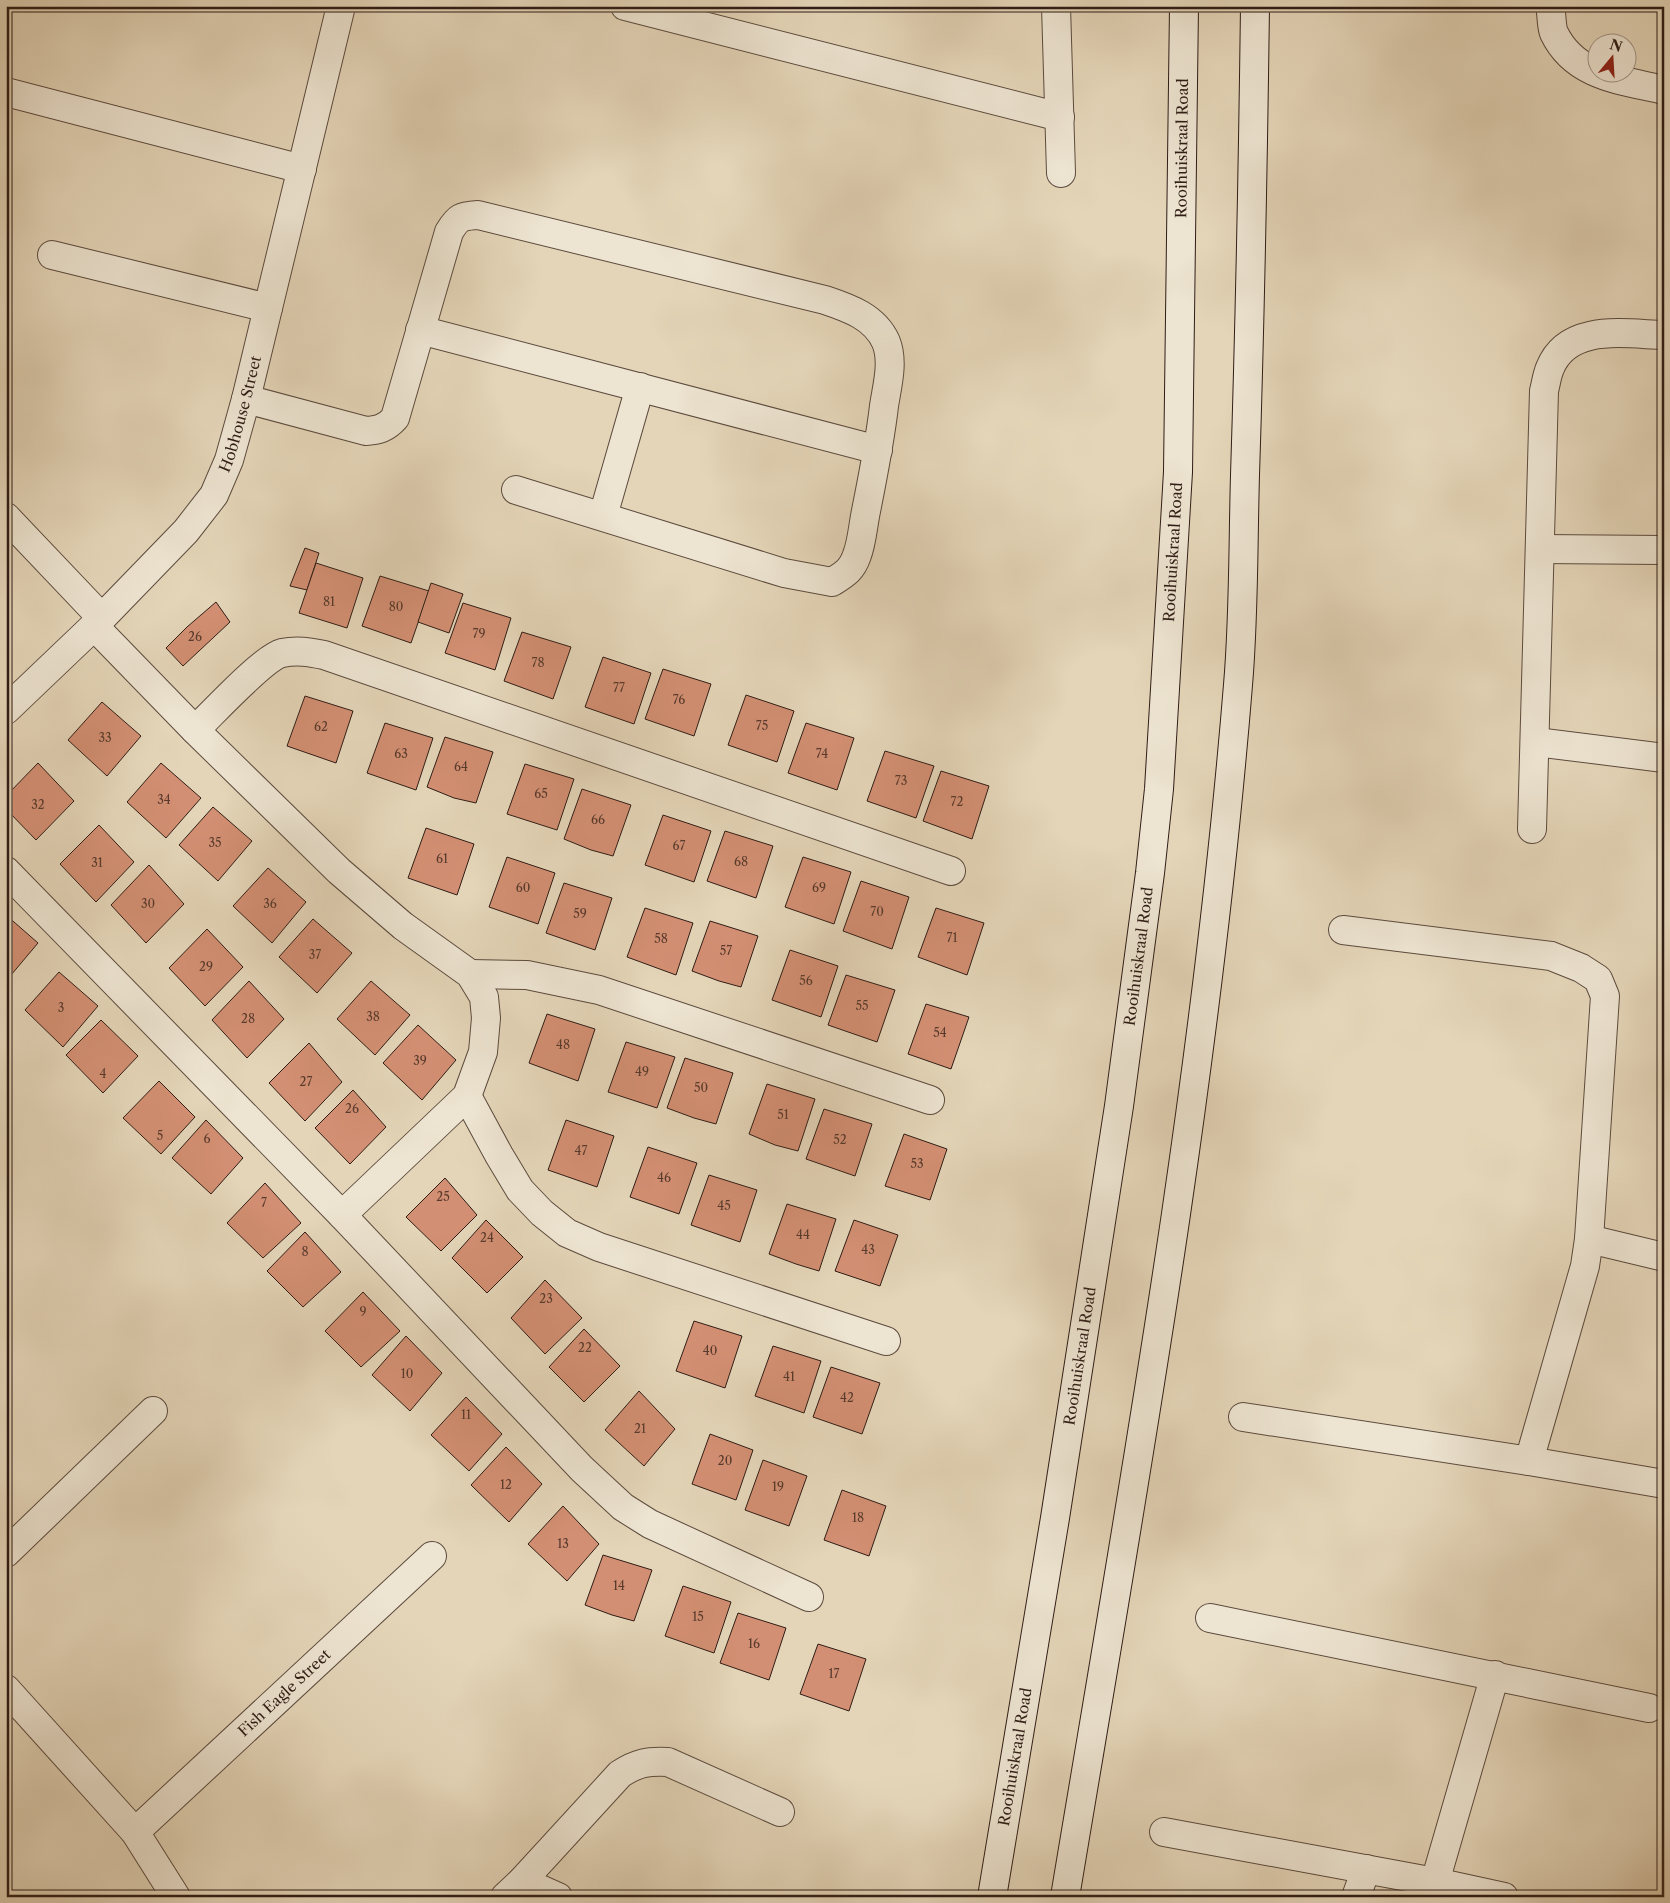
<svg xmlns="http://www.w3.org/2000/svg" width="1670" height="1903" viewBox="0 0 1670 1903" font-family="'Libre Caslon Text',serif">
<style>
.building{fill:#d38f73;stroke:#2f1d16}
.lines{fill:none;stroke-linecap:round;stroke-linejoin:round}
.street-casing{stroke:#5c4b3e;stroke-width:30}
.secondary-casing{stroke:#2f1d16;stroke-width:30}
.street{stroke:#ede4d1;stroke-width:28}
.secondary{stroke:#ede4d1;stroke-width:28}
.labels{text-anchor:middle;stroke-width:4.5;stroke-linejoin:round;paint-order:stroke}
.number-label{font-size:12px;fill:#583a2d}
.street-label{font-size:15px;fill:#2f1d16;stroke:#ede4d1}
</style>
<rect width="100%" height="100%" fill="#e4d5b8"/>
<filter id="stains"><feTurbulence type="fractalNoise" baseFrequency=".004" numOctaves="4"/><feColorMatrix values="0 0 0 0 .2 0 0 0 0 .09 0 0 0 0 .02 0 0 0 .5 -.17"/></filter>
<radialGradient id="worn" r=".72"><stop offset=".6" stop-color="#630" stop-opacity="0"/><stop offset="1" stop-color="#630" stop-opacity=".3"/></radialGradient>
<g class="building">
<polygon points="305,548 319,553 307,590 290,586"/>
<polygon points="316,563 363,578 347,628 299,613"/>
<polygon points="380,576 429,591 411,643 362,626"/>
<polygon points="431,583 463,594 449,633 418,622"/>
<polygon points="216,602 230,622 183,666 166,648 187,627"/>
<polygon points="463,603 511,618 495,670 445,653"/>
<polygon points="522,632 571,647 553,699 504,681"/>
<polygon points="603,657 651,673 634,724 585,707"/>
<polygon points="663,669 711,684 694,736 645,719"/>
<polygon points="746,695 794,711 777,762 728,745"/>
<polygon points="305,696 353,711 336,763 287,746"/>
<polygon points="102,702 141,736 107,776 68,740"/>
<polygon points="385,723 433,738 416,790 367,773"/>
<polygon points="806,723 854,738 837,790 788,773"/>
<polygon points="445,737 493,752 476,803 454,798 427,787"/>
<polygon points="885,751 934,766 916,818 867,801"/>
<polygon points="38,763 74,801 36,840 6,809 6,796"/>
<polygon points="161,763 201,798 166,838 127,802"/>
<polygon points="525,764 574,779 557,830 507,814"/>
<polygon points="941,771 989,786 972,839 923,821"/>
<polygon points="582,789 631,805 613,856 591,850 564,839"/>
<polygon points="213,807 252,841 218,881 179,845"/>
<polygon points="663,815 711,831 694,882 645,865"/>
<polygon points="99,825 134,862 96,902 60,864"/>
<polygon points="426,828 474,844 457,895 408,878"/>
<polygon points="725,831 773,846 756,898 707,881"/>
<polygon points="507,857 555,873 538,924 489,907"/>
<polygon points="803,857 851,872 834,924 785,907"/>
<polygon points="149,865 184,904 146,943 111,905"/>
<polygon points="268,868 306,902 272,943 233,906"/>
<polygon points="861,881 909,897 892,949 843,931"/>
<polygon points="564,883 612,898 595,950 546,933"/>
<polygon points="645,908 693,923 676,975 627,957"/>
<polygon points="936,908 984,923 967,975 918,957"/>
<polygon points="6,915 38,943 6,981"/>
<polygon points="313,919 352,953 317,993 279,957"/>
<polygon points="710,921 758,936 741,987 719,981 692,971"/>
<polygon points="207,929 243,967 205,1006 169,968"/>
<polygon points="790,950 838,966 821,1017 772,1000"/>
<polygon points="59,972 98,1006 63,1047 25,1010"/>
<polygon points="846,975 895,990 877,1042 828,1025"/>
<polygon points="249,981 284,1019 247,1058 212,1020"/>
<polygon points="371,981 410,1015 375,1055 337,1019"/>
<polygon points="926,1004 969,1017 951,1069 908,1054"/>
<polygon points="547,1014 595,1029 578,1081 529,1063"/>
<polygon points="101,1020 138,1056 103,1093 66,1055"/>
<polygon points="418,1025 456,1060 422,1100 383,1063"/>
<polygon points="626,1042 675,1057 657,1108 608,1092"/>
<polygon points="309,1043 342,1082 305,1121 269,1083"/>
<polygon points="685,1058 733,1073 716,1124 694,1118 667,1108"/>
<polygon points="159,1081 195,1117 161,1154 123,1118"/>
<polygon points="767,1084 815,1099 798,1151 775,1145 749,1134"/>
<polygon points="353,1090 386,1127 350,1164 315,1128"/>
<polygon points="824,1109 872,1124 855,1176 806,1159"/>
<polygon points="206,1120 243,1158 211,1194 172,1158"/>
<polygon points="566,1120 614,1136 597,1187 548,1170"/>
<polygon points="904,1134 947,1149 930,1200 885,1186"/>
<polygon points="648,1147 697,1163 679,1214 630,1197"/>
<polygon points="709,1175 757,1190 740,1242 691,1225"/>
<polygon points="445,1178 477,1215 441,1251 406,1217"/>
<polygon points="265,1183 301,1223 263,1258 227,1223"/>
<polygon points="787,1204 836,1219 819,1271 796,1264 769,1254"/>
<polygon points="486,1220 523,1257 487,1293 452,1258"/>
<polygon points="854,1220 898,1235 880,1286 835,1271"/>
<polygon points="305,1232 341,1272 303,1307 267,1271"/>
<polygon points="545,1280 582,1318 545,1354 511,1318"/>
<polygon points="363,1292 400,1331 361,1367 325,1331"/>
<polygon points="694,1321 742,1336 725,1388 676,1371"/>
<polygon points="584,1329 620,1366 584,1402 549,1367"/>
<polygon points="406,1336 442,1373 410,1411 372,1375"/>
<polygon points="773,1346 821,1361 804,1413 755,1396"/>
<polygon points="831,1367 880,1383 862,1434 813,1417"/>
<polygon points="639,1391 675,1429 644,1466 605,1430"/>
<polygon points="466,1397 502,1434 469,1471 431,1435"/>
<polygon points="710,1434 753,1450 736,1500 692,1484"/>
<polygon points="506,1447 542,1484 509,1522 471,1485"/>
<polygon points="763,1460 807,1476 789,1526 745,1510"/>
<polygon points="842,1490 886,1506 869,1556 824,1540"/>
<polygon points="563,1506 599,1544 567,1581 528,1544"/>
<polygon points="603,1555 652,1570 634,1621 612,1615 585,1605"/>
<polygon points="683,1586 731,1602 714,1653 665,1636"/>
<polygon points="738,1613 786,1628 769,1680 720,1663"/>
<polygon points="818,1644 866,1659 849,1711 800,1694"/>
</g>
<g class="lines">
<defs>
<g id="street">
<polyline points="625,6 1060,117"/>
<polyline points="1056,6 1061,173"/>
<path d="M1550 6C1552 14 1551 26 1554 33 1575 77 1622 80 1664 90"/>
<polyline points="6,92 302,169"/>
<polyline points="52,255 268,308"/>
<polyline points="420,330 878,450"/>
<path d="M246 399 366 431C379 430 386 428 395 418L449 232C458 217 461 216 478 215L825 300C849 308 875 317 886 342 894 362 887 386 884 406 880 441 873 476 866 511 863 525 862 542 857 555 852 570 845 574 832 582L784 573 516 490"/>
<polyline points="603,516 640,387"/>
<polyline points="6,517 101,617"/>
<polyline points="1540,549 1664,550"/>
<polyline points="94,626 195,730 339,871 403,926 470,974 484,997 486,1018 483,1052 467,1096 342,1215"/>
<path id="s1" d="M6 710 94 626 186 531 214 495 229 460 246 399 341 6"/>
<path d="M195 730C212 714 263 658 282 653 297 650 309 652 324 655L951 871"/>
<polyline points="1536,742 1664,758"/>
<path d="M1532 829 1544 391C1546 383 1547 375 1550 368 1568 323 1625 334 1664 335"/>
<polyline points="6,871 342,1215 582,1469 623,1507 650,1524 809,1597"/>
<polyline points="1343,930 1551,956 1581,968 1598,979 1605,996 1589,1239 1585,1266 1529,1461 1664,1484"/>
<polyline points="470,974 527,975 599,990 930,1100"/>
<polyline points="467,1096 499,1155 520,1190 542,1213 567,1233 599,1247 886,1341"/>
<polyline points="1589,1239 1664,1257"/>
<polyline points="1243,1417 1529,1461"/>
<polyline points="6,1553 153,1411"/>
<polyline points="1210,1618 1649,1708"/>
<polyline points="6,1689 135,1832 176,1897"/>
<path id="s2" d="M135 1832 432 1556"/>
<polyline points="1164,1832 1435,1882 1504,1897"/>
<polyline points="522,1881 558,1897"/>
<polyline points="1435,1882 1495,1675"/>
<path d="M505 1897 522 1881 620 1774C637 1763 647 1761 668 1762L780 1812"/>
<polyline points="1356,1897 1366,1869"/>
</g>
<g id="secondary">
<path id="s3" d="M992 1897 1055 1518 1119 1106 1150 873 1159 789 1178 472 1184 6"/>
<path d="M1065 1897C1132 1494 1205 1092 1238 685 1244 616 1243 545 1245 475 1250 319 1253 163 1255 6"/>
</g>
</defs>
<use href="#street" class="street-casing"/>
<use href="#secondary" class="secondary-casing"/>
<use href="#street" class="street"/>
<use href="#secondary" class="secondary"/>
</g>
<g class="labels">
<g class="number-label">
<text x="329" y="606">81</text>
<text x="396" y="611">80</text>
<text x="479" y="638">79</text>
<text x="195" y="641">26</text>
<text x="538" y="667">78</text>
<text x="619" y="692">77</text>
<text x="679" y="704">76</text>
<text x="762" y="730">75</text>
<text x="321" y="731">62</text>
<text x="105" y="742">33</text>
<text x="401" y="758">63</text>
<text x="822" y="758">74</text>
<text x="461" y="771">64</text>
<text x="901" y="785">73</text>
<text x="541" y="798">65</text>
<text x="164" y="804">34</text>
<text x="957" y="806">72</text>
<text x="38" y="809">32</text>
<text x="598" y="824">66</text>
<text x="215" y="847">35</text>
<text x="679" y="850">67</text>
<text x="442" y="863">61</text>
<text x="741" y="866">68</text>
<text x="97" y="867">31</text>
<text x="523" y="892">60</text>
<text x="819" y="892">69</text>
<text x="148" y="908">30</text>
<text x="270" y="908">36</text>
<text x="877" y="916">70</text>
<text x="580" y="918">59</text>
<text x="952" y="942">71</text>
<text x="661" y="943">58</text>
<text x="726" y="955">57</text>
<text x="315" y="959">37</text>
<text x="206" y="971">29</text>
<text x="806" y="985">56</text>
<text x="862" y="1010">55</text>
<text x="61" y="1012">3</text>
<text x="373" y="1021">38</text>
<text x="248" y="1023">28</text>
<text x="940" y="1037">54</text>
<text x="563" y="1049">48</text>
<text x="420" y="1065">39</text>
<text x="642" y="1076">49</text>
<text x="103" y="1078">4</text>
<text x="306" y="1086">27</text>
<text x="701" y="1092">50</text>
<text x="352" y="1113">26</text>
<text x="783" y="1119">51</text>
<text x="160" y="1140">5</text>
<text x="207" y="1143">6</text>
<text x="840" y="1144">52</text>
<text x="581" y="1155">47</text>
<text x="917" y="1168">53</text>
<text x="664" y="1182">46</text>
<text x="443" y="1201">25</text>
<text x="264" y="1207">7</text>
<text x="724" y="1210">45</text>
<text x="803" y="1239">44</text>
<text x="487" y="1242">24</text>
<text x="868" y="1254">43</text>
<text x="305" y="1256">8</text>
<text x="546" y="1303">23</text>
<text x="363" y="1316">9</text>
<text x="585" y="1352">22</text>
<text x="710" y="1355">40</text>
<text x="407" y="1378">10</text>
<text x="789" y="1381">41</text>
<text x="847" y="1402">42</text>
<text x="466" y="1419">11</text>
<text x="640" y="1433">21</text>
<text x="725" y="1465">20</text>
<text x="506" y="1489">12</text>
<text x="778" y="1491">19</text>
<text x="858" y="1522">18</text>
<text x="563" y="1548">13</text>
<text x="619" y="1590">14</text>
<text x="698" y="1621">15</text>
<text x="754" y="1648">16</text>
<text x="834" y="1678">17</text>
</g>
<g class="street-label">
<text dy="5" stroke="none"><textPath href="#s3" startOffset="1762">Rooihuiskraal Road</textPath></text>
<text dy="5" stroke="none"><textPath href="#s1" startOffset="385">Hobhouse Street</textPath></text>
<text dy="5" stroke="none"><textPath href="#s3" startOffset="1358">Rooihuiskraal Road</textPath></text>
<text dy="5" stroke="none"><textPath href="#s3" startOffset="952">Rooihuiskraal Road</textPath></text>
<text dy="5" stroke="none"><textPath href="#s3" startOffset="548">Rooihuiskraal Road</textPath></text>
<text dy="5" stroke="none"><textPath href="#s2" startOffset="204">Fish Eagle Street</textPath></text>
<text dy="5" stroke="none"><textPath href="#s3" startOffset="142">Rooihuiskraal Road</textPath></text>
</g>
</g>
<rect width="1670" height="1903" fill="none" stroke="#e4d5b8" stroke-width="25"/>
<rect x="8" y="8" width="1655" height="1888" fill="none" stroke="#2f1d16" stroke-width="2.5"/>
<rect x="12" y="12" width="1645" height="1878" fill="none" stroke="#2f1d16"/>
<g transform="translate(1612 58) rotate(18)"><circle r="24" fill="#ede4d1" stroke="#a19486"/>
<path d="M0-4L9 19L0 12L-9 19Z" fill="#8f2418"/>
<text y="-8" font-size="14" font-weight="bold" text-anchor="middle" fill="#2f1d16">N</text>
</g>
<rect width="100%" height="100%" filter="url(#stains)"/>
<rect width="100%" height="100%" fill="url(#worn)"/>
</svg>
